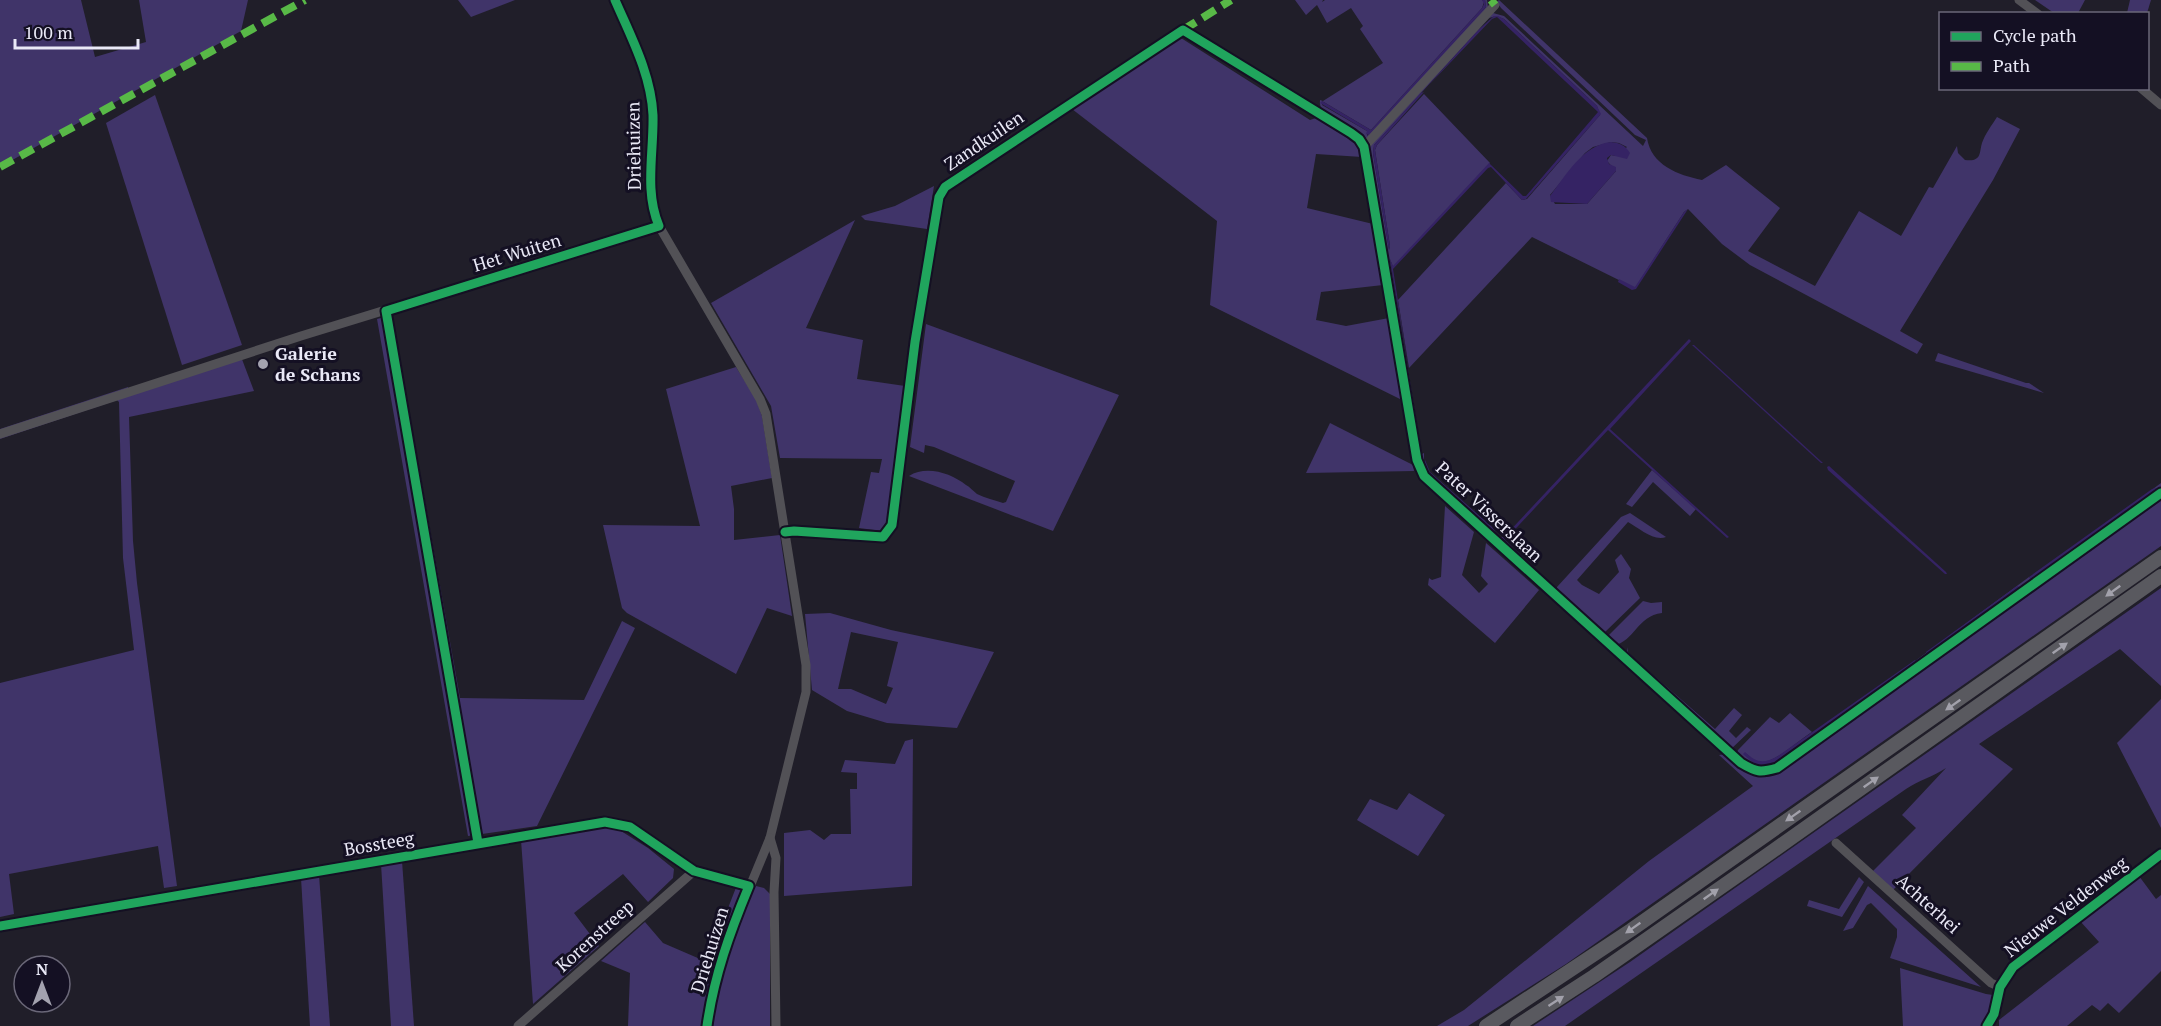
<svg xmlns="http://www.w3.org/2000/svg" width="2161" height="1026" viewBox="0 0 2161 1026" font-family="'PT Serif',serif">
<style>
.green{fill:#403469;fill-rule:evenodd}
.water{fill:#352364}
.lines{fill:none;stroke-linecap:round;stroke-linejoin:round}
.minor{stroke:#525156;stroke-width:9}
.highway{stroke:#59595f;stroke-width:14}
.quiet{stroke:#58b947;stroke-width:8;stroke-dasharray:15 8;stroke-linecap:butt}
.cycleway-casing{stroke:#141023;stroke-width:13}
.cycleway{stroke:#20a55d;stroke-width:9}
.oneway{fill:#a2a1ab}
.poi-dot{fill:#a3a2af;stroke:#141023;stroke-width:2}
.labels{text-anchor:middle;stroke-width:6;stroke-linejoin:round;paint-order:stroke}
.street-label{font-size:18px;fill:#eae9f7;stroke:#141023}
.poi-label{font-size:18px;font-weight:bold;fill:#eae9f7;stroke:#141023;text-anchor:start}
</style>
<rect width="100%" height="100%" fill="#201e29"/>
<g class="green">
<polygon points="0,0 81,0 95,57 146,42 139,0 248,0 241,31 0,167"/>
<polygon points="458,0 515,0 471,17"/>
<path d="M1295 0H1323L1322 2 1325 0H1482L1484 2 1482 8 1371 130 1322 101V105L1367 131V136L1486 7 1485 0H1487L1488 7 1367 140 1362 138C1349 130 1317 116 1320 100L1323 101 1383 63 1360 29 1363 26 1351 8 1327 23 1317 5 1306 15Z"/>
<path d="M1499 0 1647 138C1651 165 1678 175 1702 180L1726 165 1780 208 1748 251 1815 286 1859 211 1901 236 1929 187 1933 188 1957 146 1958 153 1965 160C1982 162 1979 153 1982 143 1985 134 1992 125 1997 117L2020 129 1993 180 1900 331 1923 344 1917 354 1750 265 1722 244 1688 209 1684 212 1635 288 1532 237 1409 368 1398 300 1506 183 1522 200 1527 199 1600 115 1597 106 1504 19 1496 16 1489 18 1374 145 1373 153 1389 250 1390 246 1375 150 1377 145 1424 94 1490 163 1393 267 1390 259 1422 454 1424 453V463L1434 479 1553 585 1550 586 1432 483 1421 467 1368 147 1493 13 1504 16 1643 146 1646 140 1635 135 1501 8 1497 2ZM1611 142 1619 143 1627 147 1616 156 1611 155 1607 161 1616 171 1587 204H1555L1550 195 1585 153 1593 147Z"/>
<polygon points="2035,0 2085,0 2078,13 2054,13"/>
<polygon points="2130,0 2151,0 2147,13 2127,13"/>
<polygon points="1181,38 1310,120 1316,118 1360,146 1362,157 1316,154 1307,208 1373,224 1383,285 1321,292 1316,320 1346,326 1389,318 1402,400 1210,305 1217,221 1072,109"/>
<polygon points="155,95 242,345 182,365 106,123"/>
<polygon points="934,186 927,229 865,220 861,216 895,206"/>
<polygon points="855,220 806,328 863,340 857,379 905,386 888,527 882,531 859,528 871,472 879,473 882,459 780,458 771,406 711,303"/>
<polygon points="392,315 460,698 584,700 622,621 635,628 537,826 468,836 377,319"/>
<path d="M926 324 1119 395 1053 531 909 476C926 465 951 473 966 485 970 487 973 491 977 494 985 498 995 500 1003 503L1006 502 1015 481 934 447 925 445 924 453 910 447Z"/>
<polygon points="1938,353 2026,383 2029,383 2044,393 1935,361"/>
<polygon points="240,354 254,391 129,417 133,541 137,583 177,886 164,888 158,846 9,874 14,914 0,917 0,683 134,650 123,558 119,402 117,400 0,439 0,429 128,387 128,390"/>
<polygon points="736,367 756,399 762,416 772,478 731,486 734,509 734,540 780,535 792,616 767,608 736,674 627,613 622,608 603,525 700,526 666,389"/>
<polygon points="1330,423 1413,465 1414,471 1306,473"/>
<polygon points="1652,470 1696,509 1690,516 1653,482 1632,507 1626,504"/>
<path d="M2161 483V490L1778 765 1756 768 1736 755 1738 750 1770 717 1779 723 1790 713 1812 732C1800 739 1771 767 1757 762 1753 760 1748 755 1745 752L1757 765 1782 759 2029 577 2032 579Z"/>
<polygon points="2161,496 2161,546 1566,964 1468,1026 1437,1026 1464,1010 1649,861 1753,786 1719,755 1727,754 1765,774"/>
<polygon points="1445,506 1474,532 1462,575 1479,593 1488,584 1481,576 1486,543 1539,590 1495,643 1428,585 1429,578 1432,580 1441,577"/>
<path d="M1630 513 1666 537C1654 542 1639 528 1628 522L1577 580 1582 585 1599 594 1619 572 1615 560 1621 554 1631 569 1629 578 1640 598 1604 633 1556 591 1557 587 1621 517Z"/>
<path d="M2161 588V686L2120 649 1979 744 2013 769 1892 891 1871 873 1916 828 1902 815 1946 768C1933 777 1919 780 1906 789L1565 1026H1533L1630 962Z"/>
<path d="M1643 601 1651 603 1662 602V613C1637 616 1635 641 1613 646L1607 639 1608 636Z"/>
<path d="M830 613 891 630 994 652 957 728 887 723 847 711 812 690 805 614ZM851 632 898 642 887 686 893 688 886 704 851 689H838Z"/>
<polygon points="1627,647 1628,652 1637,661 1715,729 1734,708 1742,715 1729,731 1736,738 1747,727 1751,730 1730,750 1627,658"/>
<polygon points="2161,699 2161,828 2117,743"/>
<polygon points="913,739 912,886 784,896 784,833 810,830 824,840 831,834 851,834 850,789 857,789 857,773 841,772 845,760 895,764 905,741"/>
<polygon points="1409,793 1445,815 1418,856 1357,820 1370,799 1397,810"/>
<polygon points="589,828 611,828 621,831 648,848 674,869 673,878 648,902 623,874 574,913 599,946 533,1004 521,840"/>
<polygon points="402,861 414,1026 391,1026 381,864"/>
<polygon points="319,875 330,1026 310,1026 301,878"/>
<polygon points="2139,876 2156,899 2161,895 2161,971 2119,1013 2108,1003 2100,1011 2092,1005 2067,1026 1999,1026 1999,1020 2099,942 2080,921"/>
<polygon points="1859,877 1864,882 1842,917 1807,906 1809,900 1839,909"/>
<path d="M737 885 741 889 742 895C724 937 708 980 702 1026H628L630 973 601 961 645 922 663 943 707 962Z"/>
<path d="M756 886 764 888 770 894V1026H709C719 978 730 928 756 886Z"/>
<polygon points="1868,886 1981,987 1890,958 1897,937 1897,929 1871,903 1867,905 1853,928 1843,931"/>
<polygon points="1900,968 1986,994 1993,995 1991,1010 1987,1022 1982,1026 1903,1026"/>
</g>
<g class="water">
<polygon points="1482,0 1485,0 1486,7 1369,135 1366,134 1367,131 1320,103 1322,101 1371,130 1482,8 1484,4"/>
<polygon points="1494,16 1498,16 1504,19 1597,106 1601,114 1526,199 1522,200 1491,167 1488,168 1393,269 1409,372 1390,259 1393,266 1489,163 1523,196 1526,196 1598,112 1497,17 1492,19 1428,86 1476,32"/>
<polygon points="1424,92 1377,145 1375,150 1390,246 1389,250 1373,153 1374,145 1421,93"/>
<path d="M1611 142C1620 143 1625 145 1630 153L1627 159 1611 155 1607 158 1609 164 1616 167V171L1587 204 1551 202 1550 196C1566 175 1583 145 1611 142Z"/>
<polygon points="1688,209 1636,289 1632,290 1618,282 1619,279 1635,287 1684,212"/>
<polygon points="1689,339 1691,341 1610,429 1729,537 1727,538 1608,430 1505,540 1549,582 1501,537 1504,537"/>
<polygon points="1692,345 1694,345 1823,463 1821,463"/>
<polygon points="1425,460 1430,472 1492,527 1497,534 1434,479 1424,463"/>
<polygon points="1829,466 1946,572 1947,574 1945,574 1828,470 1827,467"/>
<polygon points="2156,488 2157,491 2033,579 2030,579 2029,577 2152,489"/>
<polygon points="2017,586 2020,587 2018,590 1927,654 1926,652"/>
<path d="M1915 660 1916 663 1775 764C1761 770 1753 763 1743 754L1745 752C1757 763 1763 764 1778 756Z"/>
</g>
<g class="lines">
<g class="minor">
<path d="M615 0C631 37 651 74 653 115 654 152 644 191 659 226L760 399 766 414 806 665V692L770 838 723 952 716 975 707 1026"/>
<polyline points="2019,0 2038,14"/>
<polyline points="2141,88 2161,105"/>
<polyline points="1364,147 1495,5"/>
<polyline points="0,434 301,336 659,226"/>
<path d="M785 532 794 531 883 537 892 525 915 342 939 197 945 187 1183 30 1351 133 1359 139 1364 147 1417 460 1424 476 1741 763C1756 772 1760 773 1777 768L2161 493"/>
<polyline points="770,838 776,858 774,892 776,1026"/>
<polyline points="1836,843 1991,983 2000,987"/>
<polyline points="0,926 605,822 630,827 694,871 749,886"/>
<polyline points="518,1026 694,871"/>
<path d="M1988 1026C2000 1005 1995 988 2013 967L2161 854"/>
</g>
<g class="highway">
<polyline points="1486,1026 1631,930 2161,557"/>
<polyline points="1517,1026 1594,976 1770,853 2161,576"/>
</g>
<g class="quiet">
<polyline points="1491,0 1495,5"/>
<polyline points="1183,30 1231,0"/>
<polyline points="0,167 305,0"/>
</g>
<defs>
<g id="cycleway">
<path d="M785 532 794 531 883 537 892 525 915 342 939 197 945 187 1183 30 1351 133 1359 139 1364 147 1417 460 1424 476 1741 763C1756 772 1760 773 1777 768L2161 493"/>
<path d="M478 843 386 311 659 226C644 191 654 152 653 115 651 74 631 37 615 0"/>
<path d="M0 926 605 822 630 827 694 871 749 886C730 932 714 976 707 1026"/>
<polyline points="1987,1026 1994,1014 2000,987 2013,967 2161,854"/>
</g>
</defs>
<use href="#cycleway" class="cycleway-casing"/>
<use href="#cycleway" class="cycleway"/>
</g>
<defs><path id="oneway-solid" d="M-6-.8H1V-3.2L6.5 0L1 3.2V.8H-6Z" transform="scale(1.5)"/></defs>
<g class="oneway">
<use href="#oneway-solid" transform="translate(2113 591) rotate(144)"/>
<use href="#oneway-solid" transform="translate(2060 648) rotate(-35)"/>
<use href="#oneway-solid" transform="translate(1953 705) rotate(145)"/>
<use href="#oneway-solid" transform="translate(1871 782) rotate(-35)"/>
<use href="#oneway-solid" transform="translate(1793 816) rotate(145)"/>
<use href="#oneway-solid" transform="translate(1711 894) rotate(-35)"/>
<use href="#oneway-solid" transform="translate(1633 928) rotate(145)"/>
<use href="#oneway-solid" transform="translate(1556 1001) rotate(-33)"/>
</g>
<circle class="poi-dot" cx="263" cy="364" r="6"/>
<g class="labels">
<g class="street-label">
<text transform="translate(984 141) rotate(-34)" y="6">Zandkuilen</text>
<text transform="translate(634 146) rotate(-91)" y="6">Driehuizen</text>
<text transform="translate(517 253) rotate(-17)" y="6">Het Wuiten</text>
<text transform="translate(1489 512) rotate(43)" y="6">Pater Visserslaan</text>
<text transform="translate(379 844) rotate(-10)" y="6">Bossteeg</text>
<text transform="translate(1928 904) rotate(42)" y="6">Achterhei</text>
<text transform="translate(2066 907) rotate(-38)" y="6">Nieuwe Veldenweg</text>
<text transform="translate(595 936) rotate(-42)" y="6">Korenstreep</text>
<text transform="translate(710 950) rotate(-73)" y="6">Driehuizen</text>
</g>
<g class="poi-label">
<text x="275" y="360">Galerie<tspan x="275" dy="21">de Schans</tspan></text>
</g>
</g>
<rect x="1939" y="12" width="210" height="78" fill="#141023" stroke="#6a6778" stroke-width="1.5"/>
<rect x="1951" y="32" width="30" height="9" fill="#20a55d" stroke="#6a6778" stroke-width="1.5"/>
<text x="1993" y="42" font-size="18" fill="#eae9f7">Cycle path</text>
<rect x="1951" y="62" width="30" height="9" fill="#58b947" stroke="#6a6778" stroke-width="1.5"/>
<text x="1993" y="72" font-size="18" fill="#eae9f7">Path</text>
<g transform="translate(42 984)"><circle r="28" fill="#141023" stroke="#6a6778" stroke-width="1.5"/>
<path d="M0-4.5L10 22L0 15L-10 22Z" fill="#a3a2af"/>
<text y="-9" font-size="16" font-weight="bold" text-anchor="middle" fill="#eae9f7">N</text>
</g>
<path d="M15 39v9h123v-9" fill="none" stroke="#eae9f7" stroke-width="3"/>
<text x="24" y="39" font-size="18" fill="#eae9f7" stroke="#141023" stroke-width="4.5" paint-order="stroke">100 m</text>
</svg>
